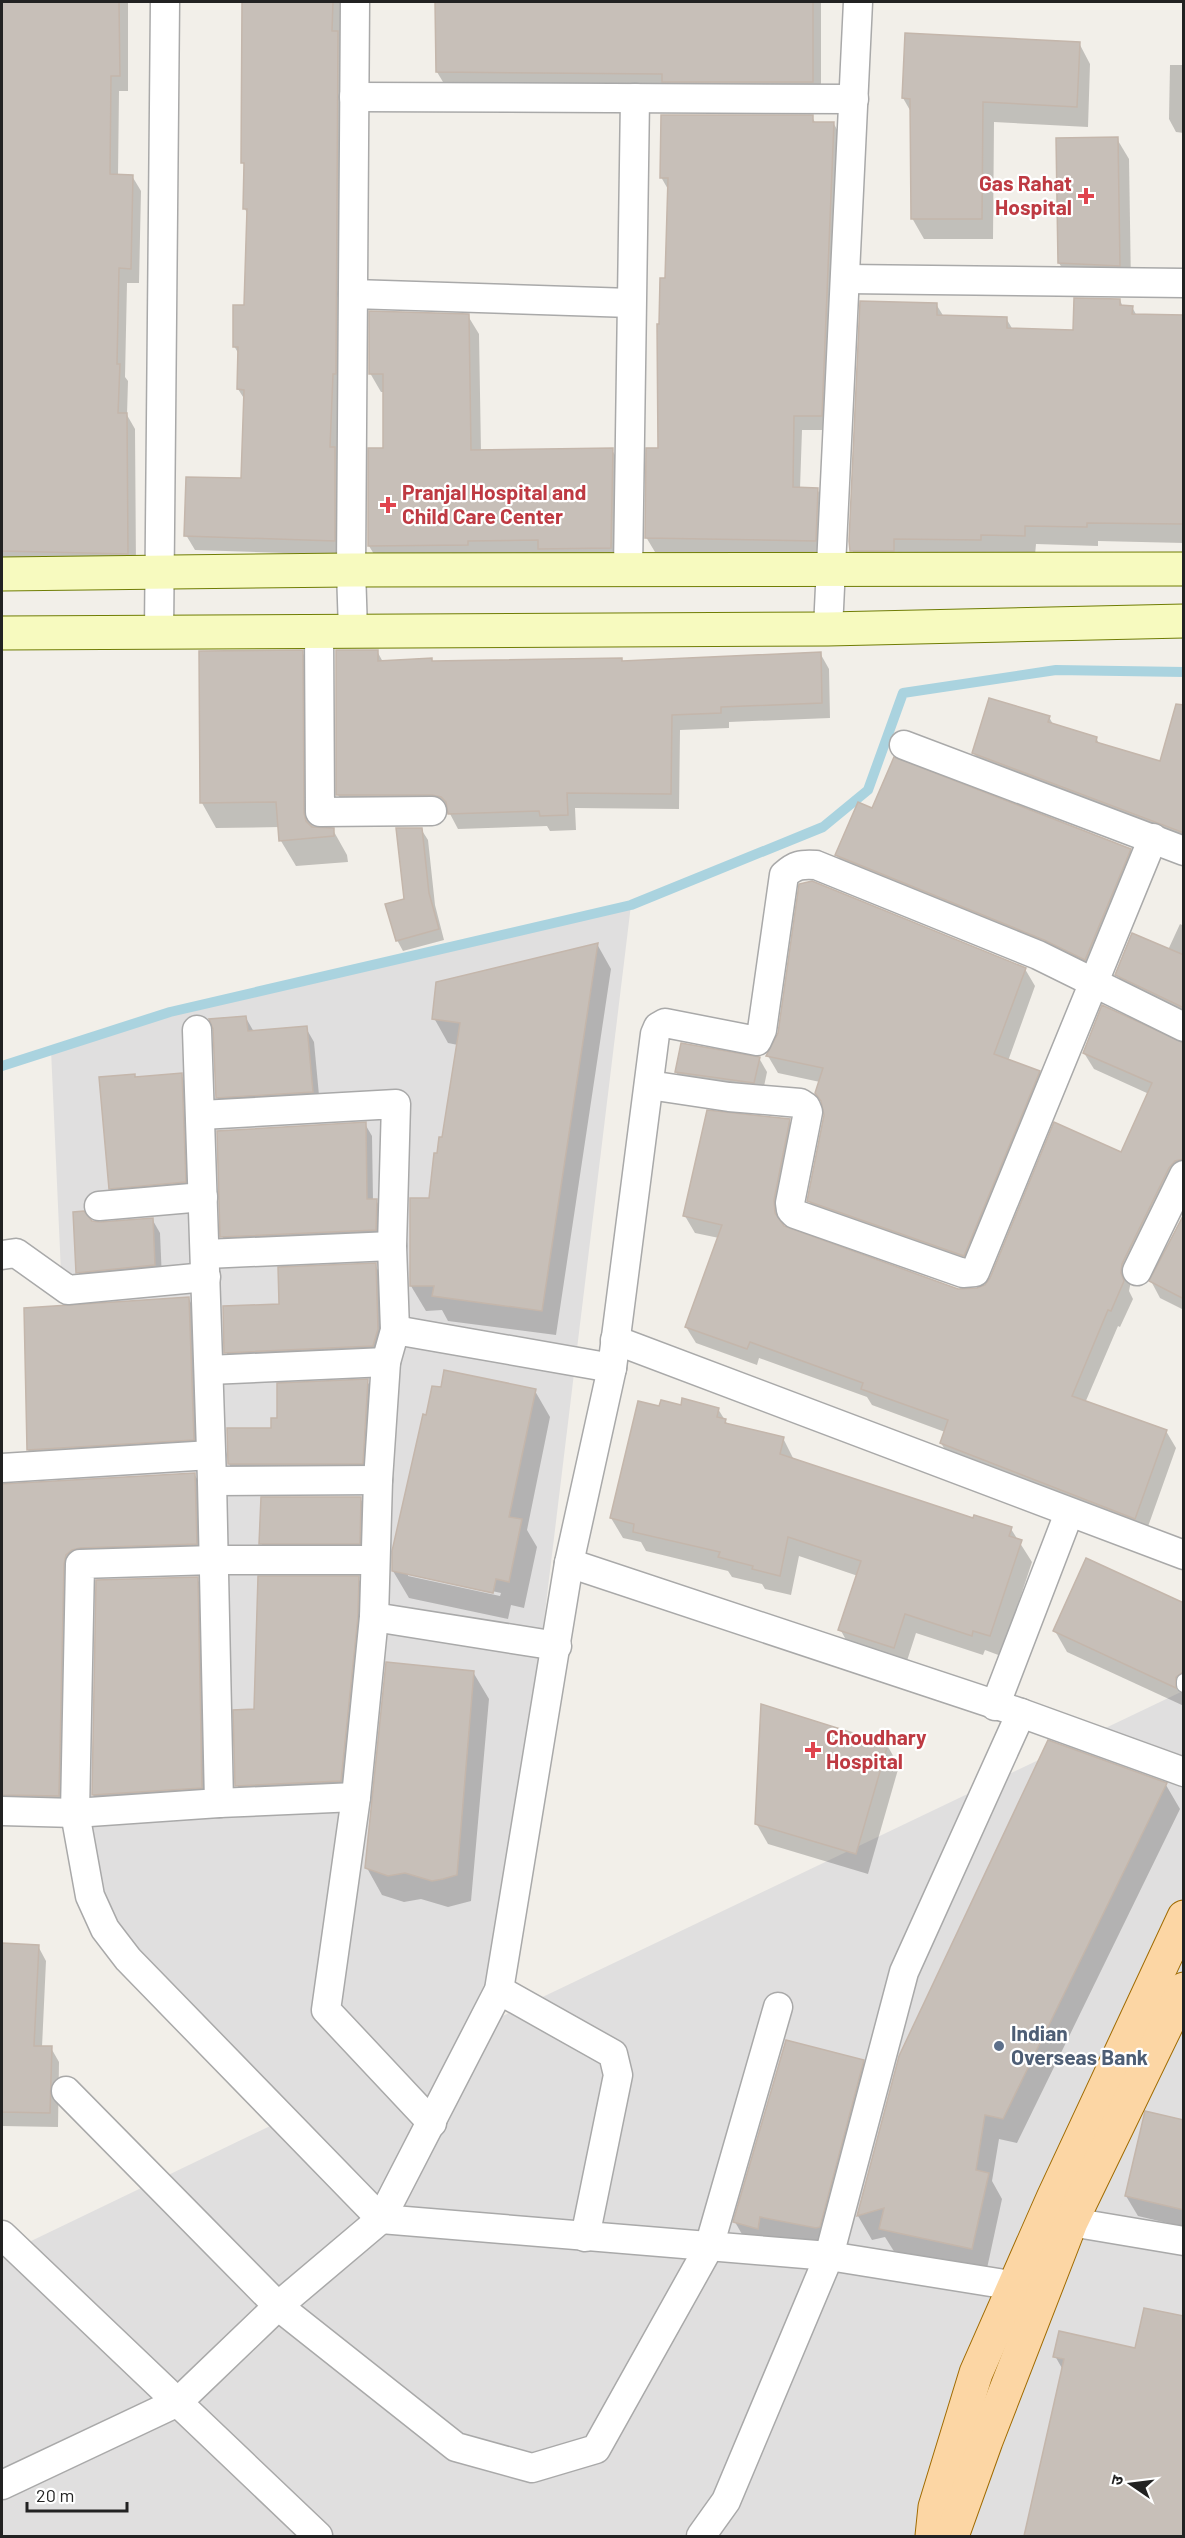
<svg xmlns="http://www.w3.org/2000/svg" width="1185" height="2538" viewBox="0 0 1185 2538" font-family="Barlow,'Noto Sans Devanagari',sans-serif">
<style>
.residential{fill:#e0dfdf}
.shadow{fill:#0003;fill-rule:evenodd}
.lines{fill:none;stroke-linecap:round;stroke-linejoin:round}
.stream{stroke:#aad3df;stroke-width:10}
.building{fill:#c7bfb8;stroke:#c4b6ab;stroke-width:1.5}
.lane-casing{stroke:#a9a9a9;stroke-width:16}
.street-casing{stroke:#a9a9a9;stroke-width:31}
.secondary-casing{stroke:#707d05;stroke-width:35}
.primary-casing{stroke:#a06b00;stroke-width:35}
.lane{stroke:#fff;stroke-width:14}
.street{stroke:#fff;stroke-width:28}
.secondary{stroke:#f7fabf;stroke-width:33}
.primary{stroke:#fcd6a4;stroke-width:33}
.health-dot{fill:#e0444e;stroke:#fff;stroke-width:2}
.service-dot{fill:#5c6f8a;stroke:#fff;stroke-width:2}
.labels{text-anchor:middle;stroke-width:4.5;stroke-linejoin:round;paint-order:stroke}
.health-label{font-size:21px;font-weight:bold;fill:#be3a42;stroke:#fff;text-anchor:start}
.service-label{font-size:21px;font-weight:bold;fill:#4e5e75;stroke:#fff;text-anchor:start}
</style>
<rect width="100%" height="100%" fill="#f2efe9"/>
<polygon class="residential" points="631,905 499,1990 482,2026 1183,1691 1183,1940 1161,2009 1183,1958 1183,2536 2,2536 2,2255 289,2117 89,1896 51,1050 170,1012"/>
<g class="shadow">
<polygon points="2,2 128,2 128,91 119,91 118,176 132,176 141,191 139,283 127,283 125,377 128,381 127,415 135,429 136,569 2,569"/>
<polygon points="242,2 341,2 340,37 346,47 343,555 195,550 186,535 243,480 245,400 238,389 240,356 234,346 245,307 248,215 245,209 246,168 243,163"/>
<polygon points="437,2 821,2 821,97 446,87 437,72"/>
<polygon points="1079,43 1090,64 1088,127 994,122 993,239 924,239 912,218 911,112 903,98"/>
<polygon points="1170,65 1184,65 1184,133 1176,132 1169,119"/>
<polygon points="812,117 816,124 834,124 842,139 829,430 802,430 800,489 817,489 826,504 823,555 655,552 646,537 660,449 661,326 666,280 669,191 661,177"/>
<polygon points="1117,139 1129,159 1131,286 1071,283 1059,263"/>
<polygon points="1120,300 1123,307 1132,307 1137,316 1184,317 1184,543 1098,541 1098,546 1036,544 1035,555 863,569 852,550 936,304 944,317 1006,318 1013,330 1074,332"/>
<polygon points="468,316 479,334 481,452 612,450 623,468 621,566 380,564 369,546 385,449 384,392 381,392 370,373"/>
<polygon points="377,651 383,662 433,663 621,659 623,663 820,653 829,669 830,718 729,722 729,728 680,730 679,809 575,808 576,830 550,831 547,826 458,829 449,812 442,810 347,810 338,795"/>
<polygon points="302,652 316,677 317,828 333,830 347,855 348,862 296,866 281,841 280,827 216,828 202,803"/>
<polygon points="1049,717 1054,726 1096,738 1100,745 1161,763 1184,737 1184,842 981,766 974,753"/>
<polygon points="873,810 1130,850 1139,865 1094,974 846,870 837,855"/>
<polygon points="421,829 428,840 435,905 444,940 403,951 397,940"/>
<polygon points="1180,924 1184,926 1184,1019 1126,991 1117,974 1168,950"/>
<polygon points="597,944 611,969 556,1335 448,1321 442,1310 426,1311 411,1286 444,1139 458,1045 448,1043 434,1018"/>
<polygon points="1025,969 1035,986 1008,1061 1039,1072 1049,1089 974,1272 819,1218 809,1201 826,1115 820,1082 778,1073 768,1056 780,1033"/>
<polygon points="246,1018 254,1032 306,1028 314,1042 320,1106 225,1111 217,1097"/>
<polygon points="1184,1045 1184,1178 1131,1281 1129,1291 1133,1299 1120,1327 1118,1326 1085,1403 1166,1431 1176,1448 1145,1535 951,1460 941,1443 945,1432 872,1405 867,1397 759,1358 757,1365 696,1343 686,1327 719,1238 695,1233 685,1216 789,1120 799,1137 782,1218 783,1227 957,1290 977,1290 985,1287 1122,1154 1149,1094 1094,1069 1084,1053"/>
<polygon points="759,1058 767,1072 762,1096 684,1086 676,1072"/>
<polygon points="181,1075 191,1093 195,1199 121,1206 110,1188 136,1079"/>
<polygon points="365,1124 372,1136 373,1201 376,1200 383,1213 382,1242 229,1249 222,1236"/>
<polygon points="1184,1216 1184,1310 1160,1298 1151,1281"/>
<polygon points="152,1219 160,1233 162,1279 85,1286 78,1272 100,1224"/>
<polygon points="375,1265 383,1278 381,1359 234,1366 226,1352 281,1306"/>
<polygon points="189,1299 196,1313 201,1453 36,1463 28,1450"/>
<polygon points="367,1381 375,1394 370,1477 237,1478 229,1464 273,1429"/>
<path d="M535 1391 550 1417 527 1530 537 1547 524 1608 511 1605 508 1619 409 1598 393 1571ZM408 1573 501 1593 500 1596 408 1576Z"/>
<polygon points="682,1407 718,1409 728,1425 783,1438 794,1460 973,1519 1011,1529 1032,1562 1001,1656 985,1650 983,1655 916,1633 905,1667 851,1649 840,1629 858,1576 799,1556 791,1595 765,1589 762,1584 732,1577 728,1571 646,1551 641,1542 623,1538 611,1518 660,1408"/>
<polygon points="194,1474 206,1493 207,1563 91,1566 69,1815 2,1819 2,1486"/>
<polygon points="360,1498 368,1512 367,1557 269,1557 261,1543"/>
<polygon points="358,1578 369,1597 351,1800 247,1804 237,1785"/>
<polygon points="197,1579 206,1594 210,1803 102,1811 93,1795"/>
<polygon points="1184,1604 1184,1706 1067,1652 1055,1631"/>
<polygon points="473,1672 489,1699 471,1901 448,1907 421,1899 404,1902 382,1895 367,1868"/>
<polygon points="887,1745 899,1766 868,1874 768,1844 756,1823"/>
<polygon points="1166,1785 1180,1809 1017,2143 999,2139 992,2181 1002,2199 986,2273 895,2253 885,2237 872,2240 858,2216 900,2056"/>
<polygon points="2,1944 38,1946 46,1961 42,2047 51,2048 59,2062 58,2127 2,2126"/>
<polygon points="863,2061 875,2082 831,2247 747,2243 735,2222"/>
<polygon points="1184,2122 1184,2227 1138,2216 1126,2196"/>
<polygon points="1184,2318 1184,2536 1025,2536 1063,2370 1055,2356 1137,2350"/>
</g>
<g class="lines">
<polyline class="stream" points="2,1066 170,1012 631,905 823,827 868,790 903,693 1056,670 1184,672"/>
</g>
<g class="building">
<polygon points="2,2 119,2 120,76 111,76 110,174 133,175 131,269 119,268 117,364 120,364 118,413 127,413 128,554 2,551"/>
<polygon points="242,2 333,2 332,31 338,31 336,374 333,374 330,447 335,447 335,541 184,536 186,477 241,478 244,390 237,389 238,347 233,347 233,305 244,305 247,209 243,209 244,163 241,163"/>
<polygon points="435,2 813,2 813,82 662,82 662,74 436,72"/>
<polygon points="905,33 1080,42 1077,107 983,102 982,219 911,219 910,99 902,98"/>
<polygon points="661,115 813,115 813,122 834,122 822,416 794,416 793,487 818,488 816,541 645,538 646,448 658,448 657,324 659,324 660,278 665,278 668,178 660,178"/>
<polygon points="1118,137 1120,266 1058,263 1056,138"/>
<polygon points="1074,298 1120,299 1120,305 1133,306 1132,314 1184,315 1184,524 1087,523 1087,527 1025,526 1025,536 981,535 981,540 894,539 894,551 850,551 849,541 860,301 937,303 937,315 1007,317 1007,328 1073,330"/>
<polygon points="369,311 469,314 471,450 613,448 611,548 538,549 538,540 468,541 468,545 368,546 368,448 383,448 383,374 369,374"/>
<polygon points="303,650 304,813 306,821 312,827 334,828 334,836 279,841 276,802 200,803 199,651"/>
<polygon points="336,650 378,650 378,661 432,658 432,661 622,658 622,661 821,652 822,703 721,707 721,713 672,715 671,794 567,793 568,815 540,816 539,811 448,814 446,802 441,797 432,795 336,795"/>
<polygon points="989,698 1050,716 1048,722 1097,737 1096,742 1160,761 1176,704 1184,705 1184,833 972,753"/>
<polygon points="894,757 1131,849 1085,960 1044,940 835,855 858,802 872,808"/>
<polygon points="396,828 422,828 429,893 439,929 396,941 385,904 404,899"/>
<polygon points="812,881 1026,968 994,1054 1040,1071 964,1256 807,1201 824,1115 821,1101 815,1093 823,1068 766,1056 778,1033 799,884"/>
<polygon points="1132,933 1184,955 1184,1008 1115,975"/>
<polygon points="598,943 542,1311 432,1296 434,1286 410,1286 410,1198 429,1198 434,1153 437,1153 439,1137 442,1137 460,1023 432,1019 436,982"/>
<polygon points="1102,1005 1184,1043 1184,1159 1175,1161 1169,1168 1122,1264 1121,1273 1124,1281 1111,1311 1108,1310 1072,1396 1167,1430 1135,1519 940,1443 948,1420 861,1389 863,1383 750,1342 747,1349 685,1327 722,1225 683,1216 707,1110 790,1119 774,1200 775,1213 784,1226 958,1289 977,1288 985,1285 990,1278 1054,1122 1121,1152 1152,1083 1083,1053"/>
<polygon points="246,1016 248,1031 307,1026 313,1092 216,1098 213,1029 209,1019"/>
<polygon points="681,1043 760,1057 754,1083 675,1072"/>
<polygon points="182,1073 186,1182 109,1189 99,1077 135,1074 135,1077"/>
<polygon points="366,1122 367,1199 377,1199 376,1230 220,1237 217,1131"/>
<polygon points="84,1211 92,1221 100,1222 153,1218 155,1265 76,1273 73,1212"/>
<polygon points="1184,1214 1184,1299 1149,1281"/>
<polygon points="376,1263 378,1329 373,1346 224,1353 223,1306 279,1304 278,1267"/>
<polygon points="189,1297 194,1440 27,1450 24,1308"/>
<polygon points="444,1370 536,1389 509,1517 522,1519 509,1582 496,1579 493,1593 392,1571 392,1551 423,1414 426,1415 432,1386 441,1387"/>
<polygon points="368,1379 363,1464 228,1464 227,1428 271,1428 271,1418 277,1418 277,1383"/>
<polygon points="682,1398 719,1408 717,1417 726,1419 725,1423 784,1437 780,1454 973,1518 974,1515 1012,1527 1009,1536 1022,1540 990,1636 973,1631 972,1636 905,1614 894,1648 838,1630 861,1561 788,1537 780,1576 752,1569 753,1566 718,1557 720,1552 633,1532 634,1524 610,1518 638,1401 659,1406 661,1400 681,1405"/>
<polygon points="195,1473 197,1544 80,1548 72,1550 66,1555 64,1564 59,1796 2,1795 2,1484"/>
<polygon points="261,1497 361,1497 360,1544 259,1544"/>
<polygon points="1086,1558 1184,1603 1184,1671 1176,1677 1176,1688 1053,1631"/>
<polygon points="258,1576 359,1576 358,1616 341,1781 235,1786 233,1710 254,1709"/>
<polygon points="198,1577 202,1788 92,1795 96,1580"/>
<polygon points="386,1662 474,1671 457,1875 443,1879 432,1881 405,1873 388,1876 365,1868"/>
<polygon points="761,1704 888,1744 856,1854 755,1824"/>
<polygon points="1048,1740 1167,1783 1003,2119 985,2115 976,2170 989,2173 972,2249 879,2229 884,2208 857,2216 899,2056"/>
<polygon points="2,1943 39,1945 34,2046 52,2046 50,2113 2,2112"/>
<polygon points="786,2040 864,2060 820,2227 816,2228 760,2217 758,2229 733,2222"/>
<polygon points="1145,2111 1184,2120 1184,2210 1125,2196"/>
<polygon points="1144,2308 1184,2316 1184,2536 1024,2536 1064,2359 1053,2357 1059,2331 1135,2348"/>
</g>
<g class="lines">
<defs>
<polyline id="lane" points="1184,1681 1184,1685"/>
<g id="street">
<polyline points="354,97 854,99"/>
<polyline points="846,279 1184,283"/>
<polyline points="353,294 631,303"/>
<polyline points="628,570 635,98"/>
<polyline points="828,629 858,2"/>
<polyline points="319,631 320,812 432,811"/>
<polyline points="353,631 351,570 355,2"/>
<polyline points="159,632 165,2"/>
<polyline points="904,745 1184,851"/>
<polyline points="197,1030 212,1481 219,1803"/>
<polyline points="649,1085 729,1097 800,1103 806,1107 808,1112 790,1203 791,1210 795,1214 963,1273 975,1272 1153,838"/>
<polyline points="201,1115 396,1104 392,1246 395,1330 386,1362 378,1480 374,1617 356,1797 326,2010 432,2123"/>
<polyline points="99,1206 203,1197"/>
<polyline points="206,1254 392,1246"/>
<polyline points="2,1255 16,1253 68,1290 206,1277"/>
<polyline points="1137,1271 1184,1175"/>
<polyline points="395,1330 612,1368"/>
<polyline points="615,1340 1184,1555"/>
<polyline points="209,1370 386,1362"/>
<polyline points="2,1468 211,1455"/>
<polyline points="212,1481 378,1480"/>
<polyline points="374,1560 214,1560 80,1564 75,1813 90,1896 105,1929 128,1959 381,2219 829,2256 1035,2289"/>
<polyline points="569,1563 1021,1713 1184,1772"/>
<polyline points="374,1617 557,1646"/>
<polyline points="995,1706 1069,1513"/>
<polyline points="2,1811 75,1813 219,1803 356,1797"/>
<polyline points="499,1990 613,2054 618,2075 585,2237"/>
<polyline points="66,2091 278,2306 456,2447 532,2468 596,2449 709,2247 778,2007"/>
<polyline points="1071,2222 1184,2241"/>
<polyline points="2,2235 318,2536"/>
<path d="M2 2485 178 2402 278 2306 381 2219 499 1990 569 1563 612 1368 655 1034 658 1027 665 1023 757 1041 762 1030 784 875C795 865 801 864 816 865L1038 955 1184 1027"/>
<polyline points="701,2536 726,2501 829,2256 904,1972 1021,1713"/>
</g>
<g id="secondary">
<polyline points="2,574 351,570 1184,569"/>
<polyline points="2,633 828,629 1184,621"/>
</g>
<g id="primary">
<polyline points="932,2536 935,2507 976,2373 1053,2198 1184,1917"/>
<polyline points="952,2536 986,2441 1071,2222 1184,1989"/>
</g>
</defs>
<use href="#lane" class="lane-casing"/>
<use href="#street" class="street-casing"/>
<use href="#secondary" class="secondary-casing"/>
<use href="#primary" class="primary-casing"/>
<use href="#lane" class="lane"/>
<use href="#street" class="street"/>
<use href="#secondary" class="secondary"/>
<use href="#primary" class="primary"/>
</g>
<g class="health-dot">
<path d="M1083 187h6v6h6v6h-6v6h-6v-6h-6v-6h6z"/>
<path d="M385 496h6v6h6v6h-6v6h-6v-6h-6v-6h6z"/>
<path d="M810 1741h6v6h6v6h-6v6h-6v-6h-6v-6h6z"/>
</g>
<circle class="service-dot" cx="999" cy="2046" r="6"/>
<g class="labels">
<g class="health-label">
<text x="1072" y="191" text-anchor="end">Gas Rahat<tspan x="1072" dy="24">Hospital</tspan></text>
<text x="402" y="500">Pranjal Hospital and<tspan x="402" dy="24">Child Care Center</tspan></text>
<text x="826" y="1745">Choudhary<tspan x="826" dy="24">Hospital</tspan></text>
</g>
<g class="service-label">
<text x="1011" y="2041">Indian<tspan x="1011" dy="24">Overseas Bank</tspan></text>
</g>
</g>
<rect width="1185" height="2538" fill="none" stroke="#222222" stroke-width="6"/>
<g transform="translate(1131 2484) rotate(284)" stroke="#ffffff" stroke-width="4.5" paint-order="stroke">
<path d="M0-4.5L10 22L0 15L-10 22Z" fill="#222222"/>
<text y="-9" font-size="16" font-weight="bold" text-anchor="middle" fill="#222222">उ</text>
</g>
<path d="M27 2502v9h100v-9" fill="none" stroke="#222222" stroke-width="3"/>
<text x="36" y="2502" font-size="18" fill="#222222" stroke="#ffffff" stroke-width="4.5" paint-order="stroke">20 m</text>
</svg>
